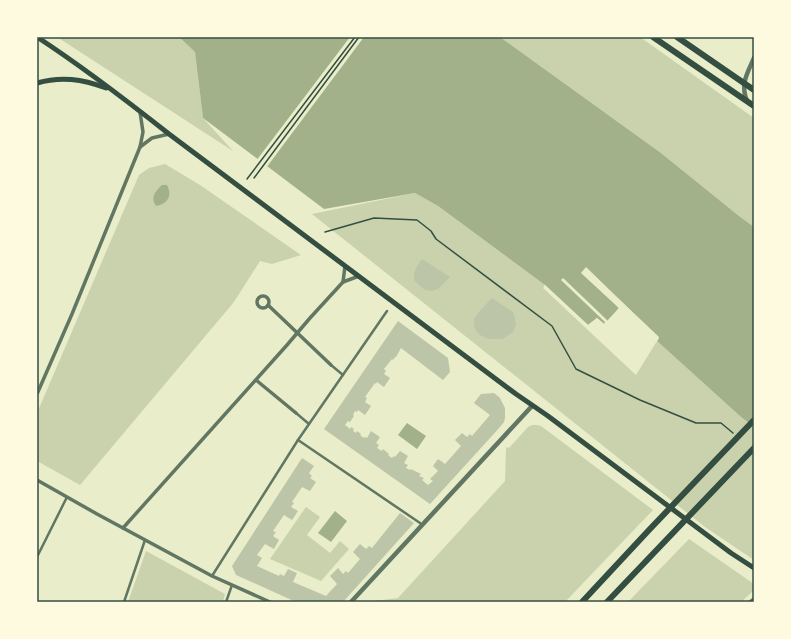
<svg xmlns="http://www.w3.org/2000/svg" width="791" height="639" viewBox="0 0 791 639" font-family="Inter,sans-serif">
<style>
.green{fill:#cad2ad}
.water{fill:#a3b18a}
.pier{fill:#e9edc9}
.building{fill:#bcc5a7}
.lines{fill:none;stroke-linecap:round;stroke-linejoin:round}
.path{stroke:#344e41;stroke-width:1.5}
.pedestrian{stroke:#617663;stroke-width:2.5}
.minor{stroke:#617663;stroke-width:3.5}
.tertiary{stroke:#617663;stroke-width:4.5}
.secondary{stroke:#344e41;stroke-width:5}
.primary{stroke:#344e41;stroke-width:6}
.neatline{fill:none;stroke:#344e41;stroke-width:1.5}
</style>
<rect width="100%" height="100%" fill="#e9edc9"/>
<g class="green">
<polygon points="57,37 179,37 195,52 203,118 233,151"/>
<polygon points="500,37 640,37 754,118 754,227 739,216 661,153"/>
<polygon points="165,164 200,185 301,255 272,264 260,261 234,302 80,485 37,461 37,413 139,175 149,168"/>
<polygon points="415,193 438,206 545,285 543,288 636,375 657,341 741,417 754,427 754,560 705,527 312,214"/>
<polygon points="532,425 537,425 541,426 653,510 565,602 366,602 398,598 505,481 506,449 507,447 509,448 528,427"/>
<polygon points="306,507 320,517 307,535 330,553 340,541 349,549 321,581 270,559"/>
<polygon points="689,539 754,584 754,590 741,602 628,602"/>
<polygon points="146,551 225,594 223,602 128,602"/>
</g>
<g class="water">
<polygon points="179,37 500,37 661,153 739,216 754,227 754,427 741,417 657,341 659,337 586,268 582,273 619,308 607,321 563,278 606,322 604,324 597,318 588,325 545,285 438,206 415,193 324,209 203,118 195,52"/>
<path d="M162 185H167C173 196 167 204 156 206 150 198 155 191 162 185Z"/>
<polygon points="407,423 426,436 417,449 398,435"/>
<polygon points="335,511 347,521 331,542 318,533"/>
</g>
<g class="pier">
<polygon points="350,37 364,37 266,168 256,161"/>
<polygon points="586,267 659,338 656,343 655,341 657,338 586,270 584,272 621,308 620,310 604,326 603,326 597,321 590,327 587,327 544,286 545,285 588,325 597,318 604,324 605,322 561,280 563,278 608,321 619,308 581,273"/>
</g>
<g class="building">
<polygon points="422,259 450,277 438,289 432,291 425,290 420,286 414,280 414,273 417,266"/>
<polygon points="492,298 513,312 515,318 516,325 513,332 503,339 488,339 480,335 477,332 474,326 474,319 478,313"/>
<polygon points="398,321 448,358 450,372 443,380 401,348 396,357 395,357 393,360 392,359 384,369 386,371 384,374 390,378 384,387 377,382 376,384 375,383 365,397 367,398 365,402 371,406 365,415 358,410 357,412 355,411 353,415 354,416 350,422 348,421 345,425 350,429 351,427 354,429 353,431 356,433 357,431 361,434 360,435 364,438 365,437 367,438 371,431 380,437 376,443 379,445 377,448 382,451 383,449 389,454 388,455 392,458 394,456 395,457 400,451 408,456 404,463 408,465 406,468 410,470 411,469 421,474 419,476 424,478 422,480 428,485 433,481 430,479 438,471 433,466 438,459 445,464 461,446 455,440 462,433 467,437 470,434 472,436 490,415 474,403 481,394 494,393 500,398 505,408 505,418 504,422 500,427 430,504 324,429"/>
<polygon points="302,458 314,466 309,473 312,476 310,478 316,482 310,491 302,487 292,502 294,503 291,507 298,511 292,520 284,515 273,531 276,532 273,536 279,540 274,549 265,544 257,555 262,558 257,566 279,576 280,574 284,576 288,569 297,573 293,582 326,596 337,584 330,576 338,568 343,574 346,571 348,573 360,559 353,552 360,544 366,549 369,546 372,548 400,513 414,523 343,602 296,602 236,575 232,566"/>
</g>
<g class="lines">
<g class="path">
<polyline points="254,178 359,37"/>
<polyline points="247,179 355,37"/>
<polyline points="325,232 374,218 417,220 431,231 436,239 552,326 576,369 640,400 696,423 721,423 733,433"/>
</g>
<g class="pedestrian">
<polyline points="331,365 343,375"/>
<polyline points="296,413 309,424"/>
<polyline points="298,440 420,523"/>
<polyline points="37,557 67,497"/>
<polyline points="212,576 298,440 387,311"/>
<polyline points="124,602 145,540"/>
<polyline points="226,602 232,585"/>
</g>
<g class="minor">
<polyline points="140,147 152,138 169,134"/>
<polyline points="343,282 345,266"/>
<circle cx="263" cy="302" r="6"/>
<polyline points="268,305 331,365"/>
<polyline points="256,380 296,413"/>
<polyline points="37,394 72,314 140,147 143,132 140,112"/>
<polyline points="37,480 97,514 212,576 270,602"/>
<polyline points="123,528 287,345 310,318 343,282 359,276"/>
<polyline points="750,602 754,599"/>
</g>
<g class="tertiary">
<path d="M747 101C740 84 747 74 754 58"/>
<polyline points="351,602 532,406"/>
</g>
<g class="secondary">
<path d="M37 37C83 67 126 100 169 134L516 394 548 416 731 553 754 568"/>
<path d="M37 83C61 76 82 79 106 88"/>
</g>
<g class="primary">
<polyline points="653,37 754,106"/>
<polyline points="677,37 754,90"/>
<polyline points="582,602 649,530 754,420"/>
<polyline points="607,602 754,448"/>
</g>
</g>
<rect width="791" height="639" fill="none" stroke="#fefae0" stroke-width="76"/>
<rect x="38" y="38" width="715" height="563" class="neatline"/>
</svg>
